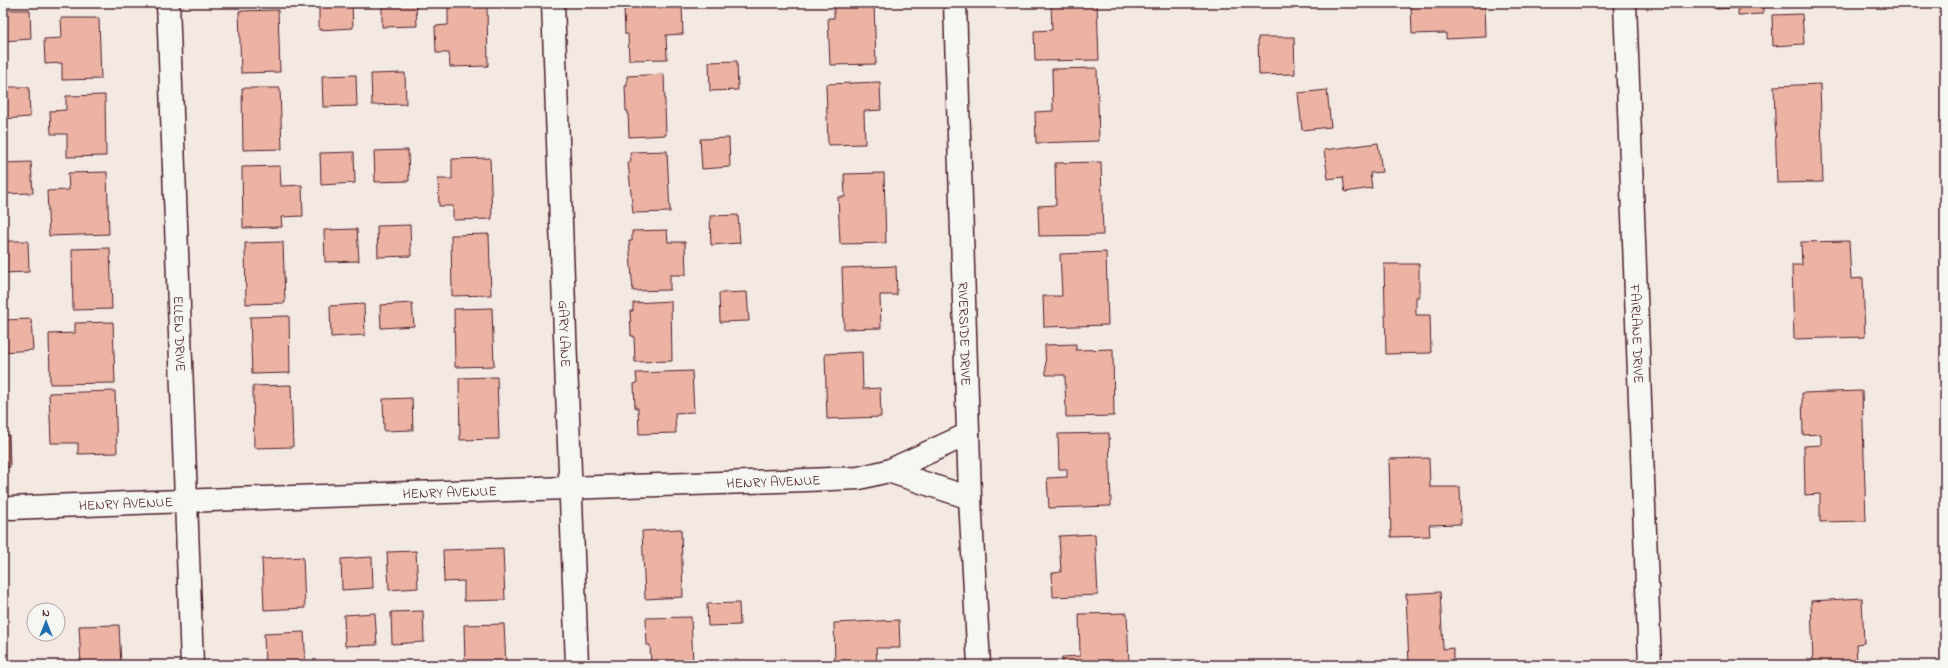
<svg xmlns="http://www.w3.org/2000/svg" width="1948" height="668" viewBox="0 0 1948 668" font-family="'Indie Flower',sans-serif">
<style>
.building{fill:#ecb3a4;stroke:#4a1f2b}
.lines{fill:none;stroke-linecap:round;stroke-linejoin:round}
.minor-casing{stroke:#4a1f2b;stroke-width:25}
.minor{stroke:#f6f6f2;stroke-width:22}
.labels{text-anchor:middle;stroke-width:3;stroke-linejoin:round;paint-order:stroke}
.street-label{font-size:14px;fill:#4a1f2b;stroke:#f6f6f2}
</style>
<rect width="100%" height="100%" fill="#f4e9e2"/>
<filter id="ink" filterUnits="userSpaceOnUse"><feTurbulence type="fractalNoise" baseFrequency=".025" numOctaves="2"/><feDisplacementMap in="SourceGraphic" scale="8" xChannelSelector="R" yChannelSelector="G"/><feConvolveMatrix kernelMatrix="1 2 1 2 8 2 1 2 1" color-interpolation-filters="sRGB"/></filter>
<g filter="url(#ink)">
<g class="building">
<rect x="56" y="3" width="39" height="1"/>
<polygon points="319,3 352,3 353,28 319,30"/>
<polygon points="382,3 416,3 417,26 382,27"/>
<polygon points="627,3 682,3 683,34 666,35 667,59 629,60 628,34 625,34 624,9 627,9"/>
<polygon points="834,3 874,3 876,64 830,65 828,18 834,18"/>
<polygon points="1051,3 1097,3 1099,60 1035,61 1034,31 1052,30"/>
<polygon points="1411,3 1485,3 1486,37 1446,39 1446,33 1412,34"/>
<polygon points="1716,3 1778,3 1778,6 1763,7 1763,14 1738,15 1738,8 1716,9"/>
<polygon points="487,5 488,66 450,67 449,53 436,53 435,26 448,25 448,6"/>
<polygon points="3,10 30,10 31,39 3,41"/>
<polygon points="278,10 280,72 241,73 239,11"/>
<polygon points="1802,14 1804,44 1773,46 1772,15"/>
<polygon points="61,18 99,18 101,79 62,80 62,63 45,64 44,39 62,38"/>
<polygon points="1258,37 1294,37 1295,74 1259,75"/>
<polygon points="737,61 738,90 710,91 709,62"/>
<polygon points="1097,68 1099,141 1036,143 1035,112 1053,111 1052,69"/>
<polygon points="405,73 406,104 372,105 371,74"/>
<polygon points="664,74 666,135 629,137 628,111 626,111 625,86 627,86 627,76"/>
<polygon points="356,75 357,106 323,107 322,76"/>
<polygon points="880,82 881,110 864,111 865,144 828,145 826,84"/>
<polygon points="1820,84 1823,182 1777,183 1774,86"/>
<polygon points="3,87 29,87 30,117 3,119"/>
<polygon points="242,88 280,88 282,149 243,150"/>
<polygon points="1327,90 1331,127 1302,130 1298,93"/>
<polygon points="105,95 106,156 67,157 67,134 51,134 50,111 66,110 66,96"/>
<polygon points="729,138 730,167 702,169 700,139"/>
<polygon points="1378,143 1382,172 1370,173 1372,188 1345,192 1343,177 1328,179 1324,150"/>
<polygon points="408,150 409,181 375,182 374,151"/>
<polygon points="667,151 670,212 633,213 628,162 631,162 630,152"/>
<polygon points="354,152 355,183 321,185 320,153"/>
<polygon points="490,158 492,219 453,220 453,206 439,206 438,179 452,179 452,159"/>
<polygon points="31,162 33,193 3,194 3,163"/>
<polygon points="1101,162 1103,235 1039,236 1038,206 1056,205 1055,163"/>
<polygon points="280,166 281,186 302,185 303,216 281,217 282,227 243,228 242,167"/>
<polygon points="107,172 109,234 49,236 47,191 69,190 68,173"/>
<polygon points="884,173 886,243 840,244 838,197 845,197 844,174"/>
<polygon points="738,215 740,243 711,245 710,216"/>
<polygon points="410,225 411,256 378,257 377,226"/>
<polygon points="357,229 359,261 325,262 324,230"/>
<polygon points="667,230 668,242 685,242 686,275 670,275 670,290 633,291 629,241 632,241 632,231"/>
<polygon points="489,234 491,295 452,296 451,235"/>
<polygon points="3,241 28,241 29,272 3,273"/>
<polygon points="1849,241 1851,279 1863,278 1865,337 1794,339 1792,265 1802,265 1801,242"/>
<polygon points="283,242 285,303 246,304 245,243"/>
<polygon points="110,248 112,309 73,310 72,249"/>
<polygon points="1106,252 1108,325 1044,327 1043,296 1062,296 1060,254"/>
<polygon points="1384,264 1419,264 1419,297 1416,297 1416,315 1430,315 1431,353 1386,354"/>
<polygon points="896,266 897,295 880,295 881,328 844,329 842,268"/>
<polygon points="747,292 749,321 720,322 719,293"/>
<polygon points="671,301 672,361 635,362 634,336 631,336 630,311 633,311 633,303"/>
<polygon points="412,303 414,326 381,328 380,305"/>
<polygon points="364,304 365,335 331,337 330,306"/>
<polygon points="492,308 494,366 455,367 454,309"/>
<polygon points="289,316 290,373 252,374 250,317"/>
<polygon points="31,319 33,350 3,352 3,320"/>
<polygon points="113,322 115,383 50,384 49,334 75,333 75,323"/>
<polygon points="1076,344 1076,350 1113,349 1114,416 1066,417 1065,375 1046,375 1045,345"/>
<polygon points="862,352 863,389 880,388 881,417 827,419 825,354"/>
<polygon points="692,371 694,412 675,413 676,433 639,434 638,408 635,408 634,384 637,383 636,373"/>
<polygon points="497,377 499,439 460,440 459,378"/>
<polygon points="291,385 293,447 254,448 253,386"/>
<polygon points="115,391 117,453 78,454 78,443 51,443 49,393"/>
<polygon points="1862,391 1866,521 1820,522 1820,494 1805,495 1804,446 1821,445 1821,434 1803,435 1802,393"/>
<polygon points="412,398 413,430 384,431 383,399"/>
<polygon points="1109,433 1111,506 1049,508 1047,478 1067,477 1067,469 1059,469 1058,434"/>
<polygon points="9,435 10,467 3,467 3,436"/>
<polygon points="1429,458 1430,487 1460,487 1461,524 1429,525 1430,536 1391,537 1389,459"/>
<polygon points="681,529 683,597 645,599 642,531"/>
<polygon points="1095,534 1098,595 1053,597 1052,573 1061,572 1059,536"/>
<polygon points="503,548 505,600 464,601 464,581 444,582 443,550"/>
<polygon points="416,551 418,588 389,590 387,552"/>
<polygon points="303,557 305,608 264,610 262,559"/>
<polygon points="372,557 373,588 342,590 341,559"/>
<polygon points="1440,592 1443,649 1453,648 1453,665 1409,665 1406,594"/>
<polygon points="1862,598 1864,643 1856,644 1857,665 1813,665 1811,601"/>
<polygon points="739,603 740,625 708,626 707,604"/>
<polygon points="423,611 424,642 392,644 391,612"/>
<polygon points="375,613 377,645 345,646 344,615"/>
<polygon points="1127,613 1129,665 1062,665 1062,657 1080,656 1079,614"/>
<polygon points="691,617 693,665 651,665 650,645 647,645 646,618"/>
<polygon points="899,620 900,648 876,648 877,662 883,661 883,665 835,665 834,623"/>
<polygon points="504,624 506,665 465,665 464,625"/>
<polygon points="119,625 121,665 81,665 79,626"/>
<polygon points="304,632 306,665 265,665 264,634"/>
</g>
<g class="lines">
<defs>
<g id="minor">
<path id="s1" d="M168 3 192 665"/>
<path id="s2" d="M553 3 577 665"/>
<path id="s3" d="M955 3 970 498 979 665"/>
<path id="s4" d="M1625 3 1650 665"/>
<polyline points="968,434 888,471 970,498"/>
<path id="s5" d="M11 508C293 495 576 489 859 478L888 471"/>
</g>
</defs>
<use href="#minor" class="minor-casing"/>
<use href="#minor" class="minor"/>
</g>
</g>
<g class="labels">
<g class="street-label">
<text dy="5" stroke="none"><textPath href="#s1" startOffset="331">ELLEN DRIVE</textPath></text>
<text dy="5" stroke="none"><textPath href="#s2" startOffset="331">GARY LANE</textPath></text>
<text dy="5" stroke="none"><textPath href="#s3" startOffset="331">RIVERSIDE DRIVE</textPath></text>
<text dy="5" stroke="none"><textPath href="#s4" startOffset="331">FAIRLANE DRIVE</textPath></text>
<text dy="5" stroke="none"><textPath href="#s5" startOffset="763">HENRY AVENUE</textPath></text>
<text dy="5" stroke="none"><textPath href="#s5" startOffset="439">HENRY AVENUE</textPath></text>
<text dy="5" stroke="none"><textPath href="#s5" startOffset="115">HENRY AVENUE</textPath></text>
</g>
</g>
<rect width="1948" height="668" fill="none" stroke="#f6f6f2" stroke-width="16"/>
<rect x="8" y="8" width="1932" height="652" fill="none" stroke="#4a1f2b" stroke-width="1.5" filter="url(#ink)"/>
<g transform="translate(46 622)"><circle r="19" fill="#f6f6f2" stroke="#b1a0a2"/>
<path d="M0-3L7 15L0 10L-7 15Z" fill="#1f6fb2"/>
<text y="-6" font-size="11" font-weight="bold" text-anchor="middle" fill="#4a1f2b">N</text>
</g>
</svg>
